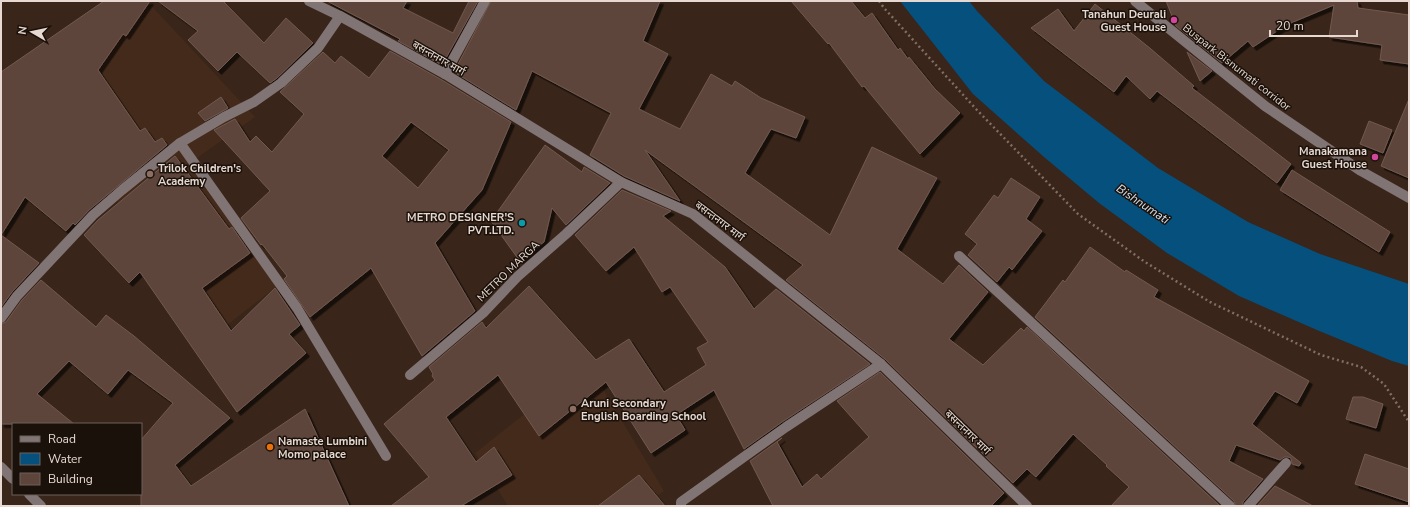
<svg xmlns="http://www.w3.org/2000/svg" width="1410" height="507" viewBox="0 0 1410 507" font-family="'Nunito Sans','Noto Sans Devanagari',sans-serif">
<style>
.built{fill:#442a1a}
.water{fill:#06507e}
.building{fill:#5d453b;stroke:#72594f;fill-rule:evenodd;filter:url(#shadow)}
.lines{fill:none;stroke-linecap:round;stroke-linejoin:round}
.path{stroke:#806f64;stroke-width:2.5;stroke-dasharray:2 3;stroke-linecap:butt}
.minor{stroke:#817474;stroke-width:10}
.hotel-dot{fill:#d1479c;stroke:#1a110b;stroke-width:1.5}
.education-dot{fill:#8d6e63;stroke:#1a110b;stroke-width:1.5}
.culture-dot{fill:#0f9aa8;stroke:#1a110b;stroke-width:1.5}
.food-dot{fill:#e8710a;stroke:#1a110b;stroke-width:1.5}
.labels{text-anchor:middle;stroke-width:3;stroke-linejoin:round;paint-order:stroke}
.poi-label{font-size:11px;font-weight:bold;fill:#e7d9d1;stroke:#1a110b;text-anchor:end}
.street-label{font-size:11px;fill:#e7d9d1;stroke:#1a110b}
.water-label{font-size:12px;font-style:italic;fill:#d2e2f0;stroke:#1a110b}
</style>
<defs>
<filter id="shadow"><feDropShadow dx="3.5" dy="3.5" stdDeviation="0" flood-color="#0009"/></filter>
</defs>
<rect width="100%" height="100%" fill="#392519"/>
<g class="built">
<polygon points="147,1 255,117 190,163 281,283 212,337 107,186 67,106"/>
<polygon points="588,364 664,491 644,506 508,506 475,453"/>
</g>
<polygon class="water" points="900,1 969,1 977,11 1044,81 1158,168 1248,222 1320,254 1409,284 1409,366 1392,361 1317,330 1239,296 1167,253 1099,203 1044,157 973,94"/>
<g class="building">
<polygon points="104,1 150,1 126,36 123,34 98,70 140,131 145,128 155,142 162,138 167,145 89,210 75,225 73,223 66,231 25,197 1,235 39,263 12,292 1,307 1,72"/>
<polygon points="158,1 223,1 264,43 286,18 313,43 277,78 270,83 237,52 218,71 188,40 198,31"/>
<polygon points="327,1 407,1 403,8 453,33 469,1 478,1 442,65 398,41 400,39"/>
<polygon points="491,1 660,1 643,41 668,54 639,109 680,129 711,74 732,86 735,81 761,98 805,117 796,138 771,129 745,173 830,235 872,147 937,178 897,249 943,284 959,265 988,292 949,339 983,365 1021,328 1024,331 1027,327 1220,506 1111,506 1129,487 1106,466 1107,465 1073,434 1036,477 1027,469 1013,483 885,359 786,280 803,265 645,150 680,201 624,176 590,155 611,113 532,71 516,110 454,72"/>
<polygon points="791,1 851,1 865,18 872,13 898,50 900,48 908,59 909,57 935,89 960,113 920,154 864,86 862,87 829,43 828,44"/>
<polygon points="1166,1 1357,1 1358,8 1409,15 1409,64 1380,60 1382,45 1329,37 1334,5 1286,25 1253,47 1248,41 1222,63 1176,26"/>
<polygon points="1095,4 1151,49 1194,86 1192,88 1291,164 1277,183 1157,91 1150,99 1126,76 1114,92 1031,28 1058,9 1074,31"/>
<path d="M390 51 442 80 511 122 482 190 435 243 475 311 422 356 371 268 310 317 284 279 287 276 262 244 261 245 241 218 270 191 214 130 235 119 250 142 256 136 272 152 304 114 280 92 323 52 335 63 341 56 369 78ZM411 122 449 150 418 188 382 156Z"/>
<polygon points="1187,52 1212,71 1200,81"/>
<polygon points="221,97 228,108 205,121 198,113"/>
<polygon points="1409,99 1409,178 1381,166"/>
<polygon points="1369,121 1392,130 1383,153 1360,144"/>
<polygon points="545,145 582,172 584,167 610,183 566,225 552,208 544,242 519,260 491,221"/>
<polygon points="175,156 229,229 232,227 250,253 202,288 231,331 275,288 300,325 289,334 306,353 237,412 140,272 129,283 84,235 98,220"/>
<polygon points="1292,170 1390,232 1379,252 1280,190"/>
<polygon points="1011,178 1040,197 1026,219 1042,231 1012,270 1009,267 997,282 968,255 977,244 965,234 994,195 998,198"/>
<polygon points="622,190 671,211 663,216 725,267 754,309 776,289 870,364 782,422 744,449 714,390 676,415 685,430 651,453 606,382 539,436 498,375 446,417 476,462 494,447 512,475 461,506 391,506 429,477 384,424 435,380 432,376 433,374 429,367 482,322 486,328 529,286 596,360 629,339 664,392 706,365 697,348 708,342 670,287 662,292 634,247 606,271 575,235"/>
<polygon points="1090,247 1125,272 1126,270 1158,290 1154,297 1309,381 1297,403 1275,391 1252,424 1301,463 1299,466 1292,464 1291,458 1288,457 1284,457 1280,460 1236,445 1229,461 1263,479 1243,502 1242,506 1236,506 1234,501 1035,317 1063,280 1065,282"/>
<polygon points="41,280 96,327 106,315 134,336 230,418 175,465 191,486 305,409 349,506 141,506 141,440 173,403 128,370 108,394 69,361 37,394 74,424 1,424 1,324 6,322 22,300"/>
<polygon points="880,372 1004,493 991,506 773,506 750,461 782,438 777,442 802,487 817,474 821,479 869,437 837,401"/>
<polygon points="1353,397 1363,397 1383,404 1376,428 1346,419"/>
<polygon points="1365,454 1409,469 1409,502 1355,484"/>
<polygon points="639,475 665,506 598,506"/>
<polygon points="1275,486 1313,506 1257,506"/>
</g>
<g class="lines">
<polyline class="path" points="879,1 884,8 976,109 1078,214 1145,262 1210,302 1321,355 1361,367 1384,384 1409,422"/>
<g class="minor">
<polyline points="309,1 340,16 445,74 621,182 693,214 881,364 1027,506"/>
<polyline points="1135,1 1265,106 1361,171 1409,198"/>
<polyline points="445,74 485,1"/>
<polyline points="180,143 297,308 386,456"/>
<polyline points="959,256 1230,506"/>
<polyline points="1,318 17,296 93,215 122,190 180,143 224,117 254,102 281,83 318,48 340,16"/>
<polyline points="410,375 483,313 517,277 566,234 621,182"/>
<polyline points="1,467 13,479"/>
<polyline points="29,494 41,506"/>
<polyline points="681,506 681,502 786,427 881,364"/>
<polyline points="1248,506 1286,463"/>
</g>
</g>
<g class="hotel-dot">
<circle cx="1174" cy="20" r="4"/>
<circle cx="1375" cy="157" r="4"/>
</g>
<g class="education-dot">
<circle cx="150" cy="174" r="4"/>
<circle cx="573" cy="409" r="4"/>
</g>
<circle class="culture-dot" cx="522" cy="223" r="4"/>
<circle class="food-dot" cx="270" cy="447" r="4"/>
<g class="labels">
<g class="poi-label">
<text x="1166" y="18">Tanahun Deurali<tspan x="1166" dy="13">Guest House</tspan></text>
<text x="1367" y="155">Manakamana<tspan x="1367" dy="13">Guest House</tspan></text>
<text x="158" y="172" text-anchor="start">Trilok Children's<tspan x="158" dy="13">Academy</tspan></text>
<text x="514" y="221">METRO DESIGNER'S<tspan x="514" dy="13">PVT.LTD.</tspan></text>
<text x="581" y="407" text-anchor="start">Aruni Secondary<tspan x="581" dy="13">English Boarding School</tspan></text>
<text x="278" y="445" text-anchor="start">Namaste Lumbini<tspan x="278" dy="13">Momo palace</tspan></text>
</g>
<g class="street-label">
<text transform="translate(439 58) rotate(30)" y="4">बसन्तनगर मार्ग</text>
<text transform="translate(1237 67) rotate(38)" y="4">Buspark Bisnumati corridor</text>
<text transform="translate(720 221) rotate(37)" y="4">बसन्तनगर मार्ग</text>
<text transform="translate(508 271) rotate(-44)" y="4">METRO MARGA</text>
<text transform="translate(968 432) rotate(44)" y="4">बसन्तनगर मार्ग</text>
</g>
<g class="water-label">
<text transform="translate(1143 204) rotate(34)" y="4">Bishnumati</text>
</g>
</g>
<rect width="1410" height="507" fill="none" stroke="#e7d9d1" stroke-width="4"/>
<rect x="12" y="423" width="130" height="72" fill="#1a110b" stroke="#6c615a"/>
<rect x="20" y="436" width="20" height="6" fill="#817474" stroke="#6c615a"/>
<text x="48" y="443" font-size="12" fill="#e7d9d1">Road</text>
<rect x="20" y="453" width="20" height="12" fill="#06507e" stroke="#6c615a"/>
<text x="48" y="463" font-size="12" fill="#e7d9d1">Water</text>
<rect x="20" y="473" width="20" height="12" fill="#5d453b" stroke="#6c615a"/>
<text x="48" y="483" font-size="12" fill="#e7d9d1">Building</text>
<g transform="translate(32 32) rotate(279)" stroke="#1a110b" stroke-width="3" paint-order="stroke">
<path d="M0-3L7 15L0 10L-7 15Z" fill="#e7d9d1"/>
<text y="-6" font-size="11" font-weight="bold" text-anchor="middle" fill="#e7d9d1">N</text>
</g>
<path d="M1270 30v6h87v-6" fill="none" stroke="#e7d9d1" stroke-width="2"/>
<text x="1276" y="30" font-size="12" fill="#e7d9d1" stroke="#1a110b" stroke-width="3" paint-order="stroke">20 m</text>
</svg>
